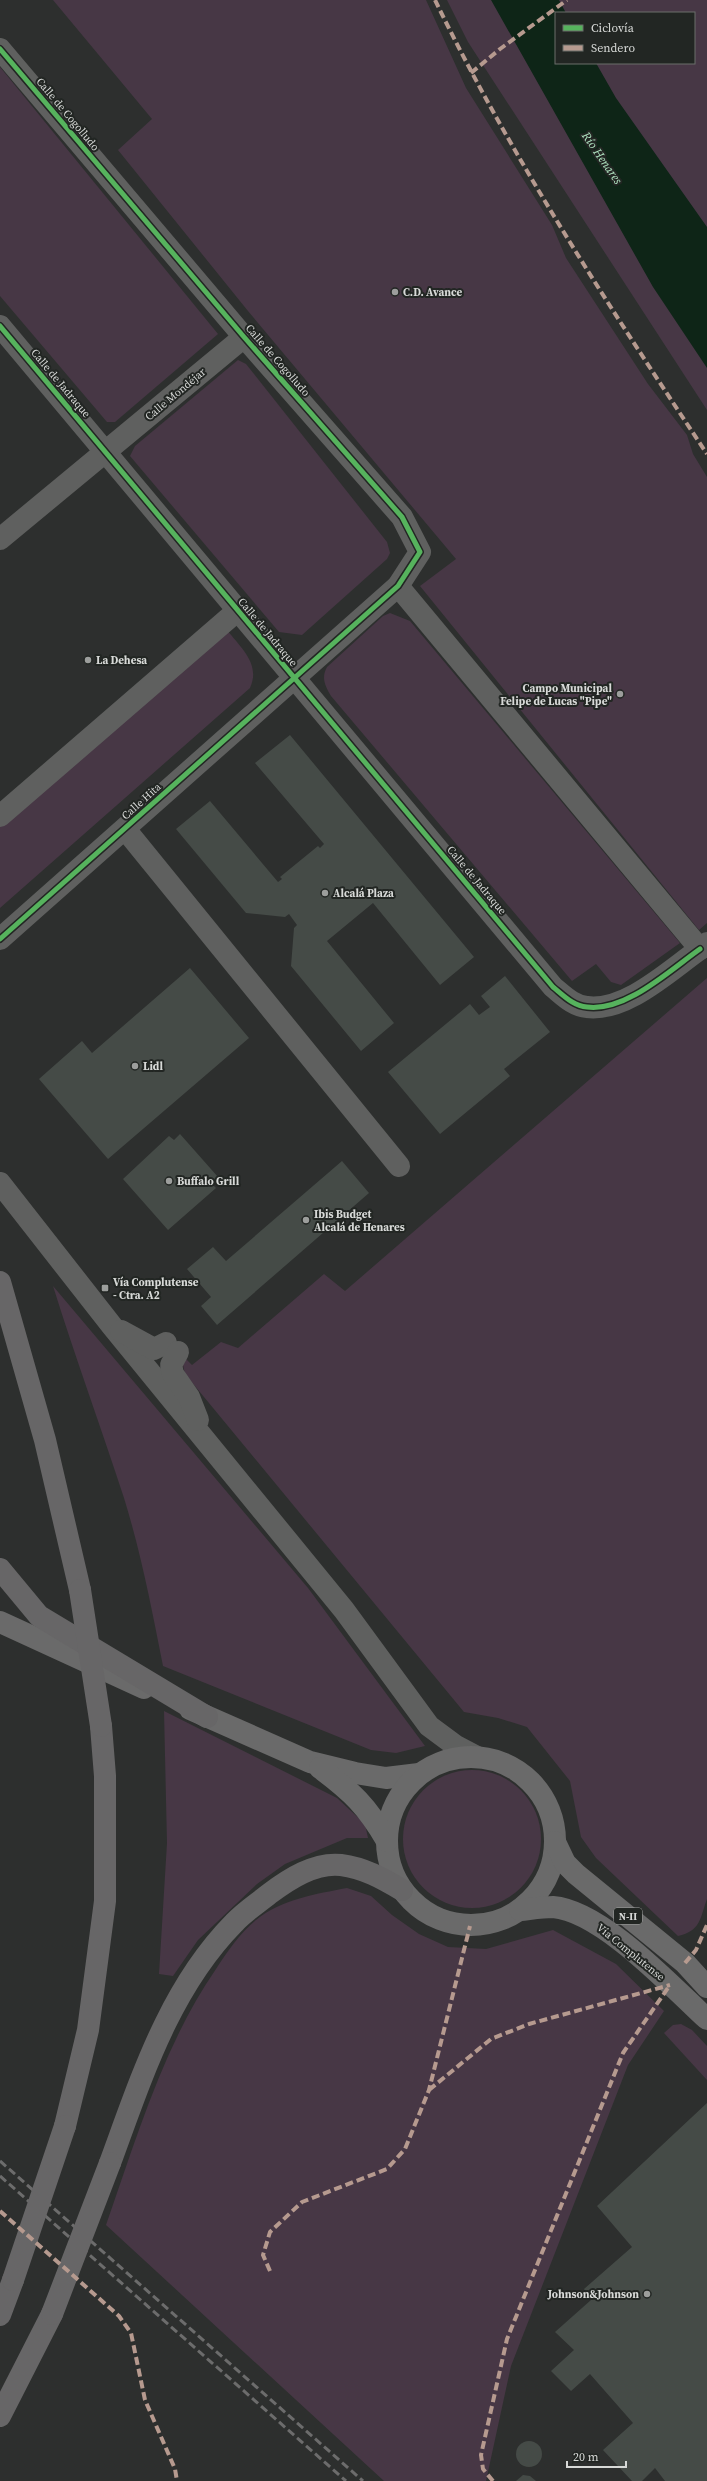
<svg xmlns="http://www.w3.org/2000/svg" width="707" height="2481" viewBox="0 0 707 2481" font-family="'Source Serif 4',serif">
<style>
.green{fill:#473745;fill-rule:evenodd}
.water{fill:#0e2517}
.building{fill:#454b47}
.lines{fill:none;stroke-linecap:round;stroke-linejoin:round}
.minor{stroke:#5f605f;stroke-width:22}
.major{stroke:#6a6a6a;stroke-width:22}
.highway{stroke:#676667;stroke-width:22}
.rail{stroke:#6c6c6c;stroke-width:3;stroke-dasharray:8 4;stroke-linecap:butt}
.highway-bridge{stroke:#676667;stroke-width:22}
.quiet{stroke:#b69a8f;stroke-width:4;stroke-dasharray:8 4;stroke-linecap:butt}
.cycleway-casing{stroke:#222623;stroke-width:8}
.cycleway{stroke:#56b35d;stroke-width:5}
.poi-dot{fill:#9c9e9c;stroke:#222623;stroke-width:1.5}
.labels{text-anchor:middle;stroke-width:4;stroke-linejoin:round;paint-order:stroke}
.shield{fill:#222623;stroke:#a1a3a1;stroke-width:1}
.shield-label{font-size:10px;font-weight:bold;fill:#d7d9d7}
.street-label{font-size:11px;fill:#d7d9d7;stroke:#222623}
.poi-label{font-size:11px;font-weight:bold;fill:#d7d9d7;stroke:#222623;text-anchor:start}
.water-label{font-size:12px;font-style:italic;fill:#b1e5c2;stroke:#222623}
</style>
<rect width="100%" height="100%" fill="#2d2f2e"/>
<g class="green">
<polygon points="53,0 426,0 466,88 552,225 566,258 648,384 687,435 693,454 707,477 707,923 699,930 420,586 456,559 248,311 118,150 152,119"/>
<path d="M447 0H707V410L468 42ZM556 13H694V63H556Z"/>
<polygon points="0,67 218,334 115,422 107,422 0,296"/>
<polygon points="238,360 246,364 387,542 390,553 387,559 302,635 279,632 130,456 135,446"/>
<path d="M390 613 410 621 680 943 621 985 611 982 596 964 572 981 331 696C325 686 321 678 327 667L383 616Z"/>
<path d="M227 630C241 648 261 664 250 688L0 908V825Z"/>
<path d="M707 978V1899C700 1918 701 1931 678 1936L596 1858 581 1837 570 1781 527 1727 498 1718 464 1712 185 1374 183 1365 186 1359 192 1365 221 1342 238 1348 324 1274 345 1291Z"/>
<path d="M53 1286 308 1588 425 1746 396 1753 371 1750 163 1666C152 1610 141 1553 124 1498 101 1427 75 1357 53 1286Z"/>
<polygon points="164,1711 337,1798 365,1824 368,1838 347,1838 285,1864 257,1884 198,1940 173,1976 159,1974 167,1843"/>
<circle cx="472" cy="1839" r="69"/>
<path d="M347 1888 371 1896 392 1915 419 1934 448 1947 486 1949 553 1930 616 1964 664 2011 628 2065 511 2366 486 2481H384L106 2225C137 2137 163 2046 216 1969 227 1952 240 1933 256 1920 282 1899 316 1894 347 1888Z"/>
<polygon points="681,2024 692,2030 707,2046 707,2080 664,2033 673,2025"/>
</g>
<polygon class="water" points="491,0 559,0 566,13 556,13 556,63 596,63 616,98 707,227 707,368 653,287"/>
<g class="building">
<polygon points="290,735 474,957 440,985 373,903 327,941 394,1023 361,1051 291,966 294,928 297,925 289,914 285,917 246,913 176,829 210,801 278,882 282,879 280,877 318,846 320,848 324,844 255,763"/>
<polygon points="190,968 249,1038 108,1159 39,1079 82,1041 92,1053"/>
<polygon points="505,976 550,1032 504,1069 510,1076 440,1134 388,1072 470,1004 479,1015 490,1007 481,996"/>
<polygon points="180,1134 218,1177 211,1183 216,1188 168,1230 123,1179 169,1136 174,1140"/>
<polygon points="342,1161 369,1193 217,1325 201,1306 211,1297 187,1269 213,1247 226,1261"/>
<polygon points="707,2103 707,2481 665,2481 655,2468 642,2481 632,2481 603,2450 633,2423 590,2374 571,2391 551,2371 574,2350 555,2332 591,2300 584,2289 632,2247 597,2206"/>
<circle cx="529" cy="2454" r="13"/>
<polygon points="523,2475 530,2476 536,2481 516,2481"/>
</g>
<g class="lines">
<g class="minor">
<polyline points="0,49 244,337 402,517 420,552 398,586 0,939"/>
<path d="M0 326 553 987C563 995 573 1006 587 1007 626 1012 670 970 700 949"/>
<polyline points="0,539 244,337"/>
<polyline points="398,586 700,949 707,943"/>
<polyline points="0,816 237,611"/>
<polyline points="125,829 399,1166"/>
<polyline points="0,1183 112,1326 344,1610 429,1726 456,1746 477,1757"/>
<polyline points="121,1331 154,1349 166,1343"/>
<polyline points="178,1352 171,1365 173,1374 189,1397 198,1420"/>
</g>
<g class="major">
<polyline points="0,1622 144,1688"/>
<polyline points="190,1709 310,1762 355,1773 386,1778 419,1774"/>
<circle cx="471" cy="1841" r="84"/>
<path d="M320 1768C352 1792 367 1806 387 1841"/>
<polyline points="555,1842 565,1863 576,1874 685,1963 707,1987"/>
<path d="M520 1910C530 1909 542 1907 553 1907 602 1911 671 1986 707 2019"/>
</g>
<g class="highway">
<polyline points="0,1282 45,1440 80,1590"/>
<polyline points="0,1569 39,1616 207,1717"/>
<polyline points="65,2126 88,2030 105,1901 105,1776 101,1726"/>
<path d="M110 2163C141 2079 169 1989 234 1923 244 1912 258 1903 269 1894 289 1879 315 1862 341 1865 364 1868 382 1878 402 1890"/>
<polyline points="0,2315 13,2280"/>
<polyline points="0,2416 52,2314"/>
</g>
<g class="rail">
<polyline points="0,2161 363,2481"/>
<polyline points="0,2176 346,2481"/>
</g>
<g class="highway-bridge">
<polyline points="80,1590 101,1726"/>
<polyline points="13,2280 65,2126"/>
<polyline points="52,2314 110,2163"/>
</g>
<g class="quiet">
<path d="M435 0C511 157 610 308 707 454"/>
<polyline points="471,73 500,49 567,0"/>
<polyline points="685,1963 696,1950 707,1925"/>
<polyline points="429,2090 491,2039 529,2024 670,1985"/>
<polyline points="0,2211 119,2316 131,2333 145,2400 175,2469 177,2481"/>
<polyline points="270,2271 263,2255 270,2232 302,2202 387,2169 405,2149 429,2090 470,1926"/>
<polyline points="493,2481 483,2469 481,2455 507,2339 623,2053 670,1985"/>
</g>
<defs>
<g id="cycleway">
<polyline points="0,49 244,337 402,517 420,552 398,586 0,939"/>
<path d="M0 326 553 987C563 995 573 1006 587 1007 626 1012 670 970 700 949"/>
</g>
</defs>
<use href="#cycleway" class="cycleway-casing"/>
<use href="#cycleway" class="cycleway"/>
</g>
<g class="poi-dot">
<circle cx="395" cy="292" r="4"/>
<circle cx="88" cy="660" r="4"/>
<circle cx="620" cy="694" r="4"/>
<circle cx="325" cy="893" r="4"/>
<circle cx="135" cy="1066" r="4"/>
<circle cx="169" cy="1181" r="4"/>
<circle cx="306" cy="1220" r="4"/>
<rect x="101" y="1284" width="8" height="8" rx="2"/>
<circle cx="647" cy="2294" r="4"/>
</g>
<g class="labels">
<rect class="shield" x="614" y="1908" width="28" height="16" rx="3"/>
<g class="shield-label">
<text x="628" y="1920">N-II</text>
</g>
<g class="street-label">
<text transform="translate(68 114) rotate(50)" y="4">Calle de Cogolludo</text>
<text transform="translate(278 360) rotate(49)" y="4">Calle de Cogolludo</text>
<text transform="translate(61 383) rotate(50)" y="4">Calle de Jadraque</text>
<text transform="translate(175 394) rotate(-40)" y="4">Calle Mondéjar</text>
<text transform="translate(268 632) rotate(50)" y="4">Calle de Jadraque</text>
<text transform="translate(141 801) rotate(-42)" y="4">Calle Hita</text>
<text transform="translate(477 880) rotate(50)" y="4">Calle de Jadraque</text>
<text transform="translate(631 1952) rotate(39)" y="4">Vía Complutense</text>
</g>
<g class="poi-label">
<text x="403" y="296">C.D. Avance</text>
<text x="96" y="664">La Dehesa</text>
<text x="612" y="692" text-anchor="end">Campo Municipal<tspan x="612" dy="13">Felipe de Lucas "Pipe"</tspan></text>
<text x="333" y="897">Alcalá Plaza</text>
<text x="143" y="1070">Lidl</text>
<text x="177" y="1185">Buffalo Grill</text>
<text x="314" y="1218">Ibis Budget<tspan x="314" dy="13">Alcalá de Henares</tspan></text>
<text x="113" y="1286">Vía Complutense<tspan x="113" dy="13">- Ctra. A2</tspan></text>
<text x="639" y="2298" text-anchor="end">Johnson&amp;Johnson</text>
</g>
<g class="water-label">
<text transform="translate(602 158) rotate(55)" y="4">Río Henares</text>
</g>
</g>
<rect x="555" y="12" width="140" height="52" fill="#222623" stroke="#6a6e6b"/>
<rect x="563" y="25" width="20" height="6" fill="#56b35d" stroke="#6a6e6b"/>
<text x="591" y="32" font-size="12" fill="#d7d9d7">Ciclovía</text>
<rect x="563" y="45" width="20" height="6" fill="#b69a8f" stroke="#6a6e6b"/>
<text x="591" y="52" font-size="12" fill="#d7d9d7">Sendero</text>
<path d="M567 2461v6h59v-6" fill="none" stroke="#d7d9d7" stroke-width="2"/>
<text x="573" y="2461" font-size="12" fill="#d7d9d7" stroke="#222623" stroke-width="3" paint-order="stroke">20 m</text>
</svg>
